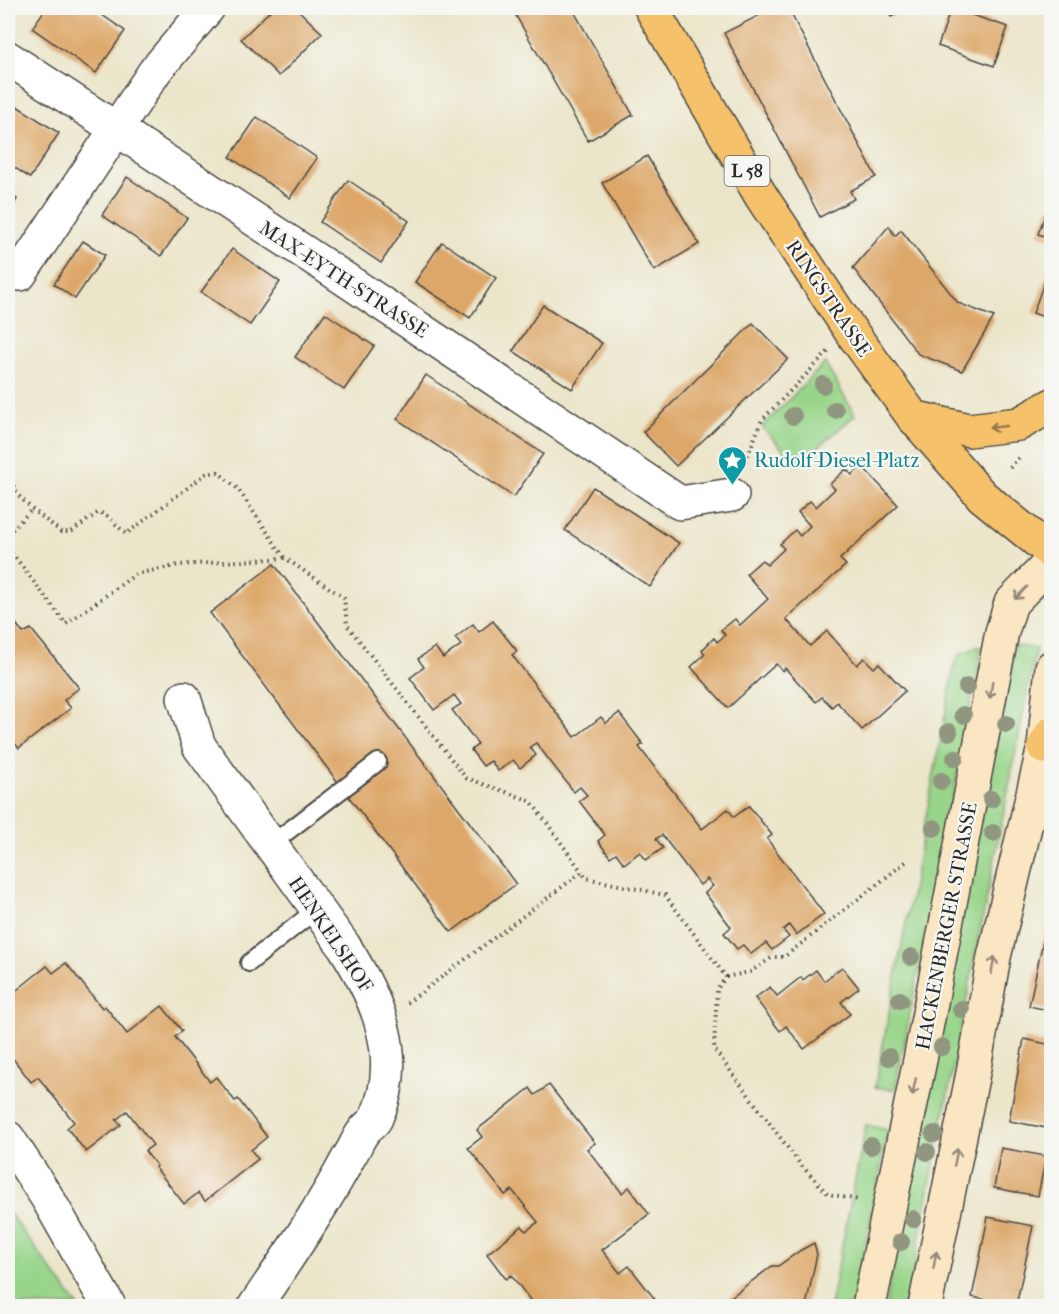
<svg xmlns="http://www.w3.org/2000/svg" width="1059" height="1314" viewBox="0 0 1059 1314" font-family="'IM FELL French Canon',serif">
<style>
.green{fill:#98d58a;stroke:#62805a;stroke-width:1.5}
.building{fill:#dda769}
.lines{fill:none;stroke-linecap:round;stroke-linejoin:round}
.lane-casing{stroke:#484743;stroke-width:20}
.street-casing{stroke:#484743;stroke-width:36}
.secondary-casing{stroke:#484743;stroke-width:36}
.primary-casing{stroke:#484743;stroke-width:36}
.path{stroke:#484743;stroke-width:4;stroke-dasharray:1.5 4.5;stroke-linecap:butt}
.lane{stroke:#fff;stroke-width:16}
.street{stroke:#fff;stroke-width:33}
.secondary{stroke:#fbe6c4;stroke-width:33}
.primary{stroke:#f5c16b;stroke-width:33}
.tree{fill:#90967f}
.oneway{stroke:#90764b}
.oneway2{stroke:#938878}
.labels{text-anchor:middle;stroke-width:4.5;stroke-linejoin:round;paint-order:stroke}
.shield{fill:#f6f6f2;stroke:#686867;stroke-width:1.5}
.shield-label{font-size:18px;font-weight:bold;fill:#2b2b2b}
.street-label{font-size:20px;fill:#2b2b2b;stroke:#f6f6f2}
.culture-label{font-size:20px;fill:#0d838f;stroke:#f6f6f2;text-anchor:start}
</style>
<rect width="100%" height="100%" fill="#f6f6f2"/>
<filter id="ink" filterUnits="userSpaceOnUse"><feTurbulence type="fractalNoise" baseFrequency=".0167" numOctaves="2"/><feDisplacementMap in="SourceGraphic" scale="12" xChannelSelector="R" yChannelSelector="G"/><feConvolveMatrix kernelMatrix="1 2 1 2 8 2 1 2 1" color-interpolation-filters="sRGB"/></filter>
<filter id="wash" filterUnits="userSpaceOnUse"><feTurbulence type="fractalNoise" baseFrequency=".008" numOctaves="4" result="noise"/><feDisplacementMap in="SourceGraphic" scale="24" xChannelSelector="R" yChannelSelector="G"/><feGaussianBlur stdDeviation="1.35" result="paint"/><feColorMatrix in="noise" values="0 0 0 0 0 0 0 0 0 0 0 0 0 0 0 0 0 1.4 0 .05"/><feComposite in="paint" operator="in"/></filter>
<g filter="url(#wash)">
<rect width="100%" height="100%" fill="#ebe5c9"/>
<g class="green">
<polygon points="825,363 855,415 798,465 762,427"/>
<polygon points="1014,645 1036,649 906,1306 885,1306"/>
<polygon points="977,647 982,647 895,1090 875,1087 955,663 960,654"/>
<polygon points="866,1125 888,1130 853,1306 830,1306"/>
<polygon points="8,1211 78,1306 8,1306"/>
</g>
<g id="blocks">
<g class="building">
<polygon points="46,8 92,8 125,31 96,73 32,28"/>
<polygon points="273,8 296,8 322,33 279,76 241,39"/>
<polygon points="526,8 572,8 633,115 588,141 515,14"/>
<polygon points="774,8 788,8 876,177 850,191 854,199 820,217 724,33"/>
<polygon points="886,8 908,8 891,17"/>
<polygon points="951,8 1008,27 994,66 938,46"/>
<polygon points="9,101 59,133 30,178 8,163"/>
<polygon points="257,117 317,158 290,198 230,157"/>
<polygon points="647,156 699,244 654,271 602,183"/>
<polygon points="127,177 187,218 161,256 102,215"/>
<polygon points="348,180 409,221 381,263 320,222"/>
<polygon points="8,193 17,199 8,214"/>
<polygon points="1048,207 1052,208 1052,239 1038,234"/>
<polygon points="889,226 895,236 901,230 958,303 994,317 962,371 918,354 853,268"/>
<polygon points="83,241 105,255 75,299 54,284"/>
<polygon points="442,242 496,278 470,318 415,282"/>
<polygon points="232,249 280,282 250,325 201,292"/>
<polygon points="1051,263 1052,264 1052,320 1033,313"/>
<polygon points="543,305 602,343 572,389 513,351"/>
<polygon points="325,313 374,346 344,390 295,357"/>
<polygon points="753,323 788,359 676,466 643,432"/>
<polygon points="426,375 543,454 514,497 397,419"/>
<polygon points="862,466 898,505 840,559 846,565 786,619 810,646 827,631 857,665 864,658 874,668 879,663 905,691 862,730 837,702 832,707 822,697 816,702 785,668 783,671 776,664 728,708 691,667 705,654 702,650 714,638 717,642 725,635 721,630 735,619 740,625 768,599 746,574 762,560 767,565 784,549 780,544 795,530 800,536 810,526 798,512 810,501 816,507 835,489 830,484 846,469 852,475"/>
<polygon points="593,487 679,543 650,587 565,530"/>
<polygon points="274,564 516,884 451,932 210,613"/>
<polygon points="8,613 23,633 31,629 79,688 64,700 71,708 19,748 11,739 8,742"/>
<polygon points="493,621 517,651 512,655 575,737 601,717 606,723 619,713 643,744 639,747 702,829 728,809 734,817 749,806 772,835 767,839 824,914 796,935 789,925 783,930 789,937 772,950 766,943 751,954 743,945 737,949 724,933 731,927 705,893 713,886 707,879 700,885 662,835 656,839 663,848 646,860 640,852 624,864 616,853 610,857 598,841 605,835 579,801 587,795 580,787 574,792 536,743 530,747 536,755 520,768 513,760 498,771 491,761 483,766 471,750 478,744 452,710 461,704 454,695 434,710 410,678 424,667 418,659 435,647 443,658 461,645 455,638 473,624 479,632"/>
<polygon points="1046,927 1052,928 1052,1011 1029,1006"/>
<polygon points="66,963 102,1008 105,1006 127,1034 162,1006 182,1031 175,1037 210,1082 216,1077 235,1101 238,1099 267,1137 251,1150 258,1159 205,1201 198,1193 184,1204 155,1167 157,1166 145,1151 153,1145 127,1111 116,1120 121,1125 86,1152 67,1128 74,1122 38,1077 31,1082 8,1052 8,997 47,966 53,973"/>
<polygon points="842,967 859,988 841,1002 850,1014 804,1049 786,1026 780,1031 755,998 770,987 777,996 801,977 803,980 816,970 824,981"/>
<polygon points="1024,1039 1052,1045 1052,1129 1009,1121"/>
<polygon points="549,1085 595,1143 587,1149 622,1193 629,1187 649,1214 602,1250 620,1273 629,1266 658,1303 654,1306 528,1306 527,1304 531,1301 511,1275 506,1279 487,1254 522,1226 526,1231 538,1222 512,1190 505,1195 468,1148 482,1137 477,1130 530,1088 535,1095"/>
<polygon points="1001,1148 1046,1156 1038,1196 994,1188"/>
<polygon points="988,1217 1033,1226 1016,1306 972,1297"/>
<polygon points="814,1243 817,1254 806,1306 719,1306 772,1266 778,1266 801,1250"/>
</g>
</g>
</g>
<g filter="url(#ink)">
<use href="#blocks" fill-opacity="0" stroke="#484743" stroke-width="1.5"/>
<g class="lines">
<defs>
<g id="lane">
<polyline points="270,845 378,762"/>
<polyline points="249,963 317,909"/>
</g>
<g id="street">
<polyline points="8,58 327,267 680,503 732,495"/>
<polyline points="20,274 155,71 208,8"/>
<path d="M184 698 199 746 344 946C377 998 404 1057 376 1118 373 1124 367 1126 364 1131 358 1138 355 1148 350 1155 322 1208 288 1257 255 1306"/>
<polyline points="8,1138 48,1199 109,1306"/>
</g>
<g id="secondary">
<polyline points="869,1306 920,1060 1002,632 1011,603 1052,561"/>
<polyline points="925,1306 973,1073 994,957 1044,747 1052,667"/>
</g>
<g id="primary">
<polyline points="651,8 761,196 850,330 913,417 982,496 1052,553"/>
<polyline points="913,417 969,430 1019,424 1052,405"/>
<polyline points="1044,747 1052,733"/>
</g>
</defs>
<use href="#lane" class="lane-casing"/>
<use href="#street" class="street-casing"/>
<use href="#secondary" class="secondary-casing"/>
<use href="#primary" class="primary-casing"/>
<g class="path">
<polyline points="743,467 762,420 828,352"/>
<polyline points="1010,468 1020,456"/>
<polyline points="8,475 18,495 32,509 61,532 71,532 99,512 107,516 126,534 206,474 218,472 238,489 284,557"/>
<polyline points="8,534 32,509"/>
<polyline points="8,548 66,624 136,574 179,565 285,558 344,598 347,625 466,778 531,801 582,872"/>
<polyline points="726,977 750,972 773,957 784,957 907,861"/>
<polyline points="407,1003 582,872 586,878 665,895 726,977 717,989 714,1049 800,1164 828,1194 859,1200"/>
</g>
<use href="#lane" class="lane"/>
<use href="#street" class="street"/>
<use href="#secondary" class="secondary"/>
<use href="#primary" class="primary"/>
</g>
<g class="tree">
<circle cx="823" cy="385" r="9"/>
<circle cx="835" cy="410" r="9"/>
<circle cx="793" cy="416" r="9"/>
<circle cx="967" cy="687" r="9"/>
<circle cx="963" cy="715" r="9"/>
<circle cx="1006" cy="724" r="9"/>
<circle cx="949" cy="732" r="9"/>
<circle cx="955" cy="758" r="9"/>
<circle cx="941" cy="781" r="9"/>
<circle cx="991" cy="799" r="9"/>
<circle cx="934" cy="828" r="9"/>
<circle cx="993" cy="833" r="9"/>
<circle cx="911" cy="957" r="9"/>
<circle cx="900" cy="1000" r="9"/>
<circle cx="961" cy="1009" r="9"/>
<circle cx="942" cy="1047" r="9"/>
<circle cx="889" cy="1057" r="9"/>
<circle cx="934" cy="1134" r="9"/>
<circle cx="871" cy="1146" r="9"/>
<circle cx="927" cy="1152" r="9"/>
<circle cx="913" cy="1219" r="9"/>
<circle cx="901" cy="1242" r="9"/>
</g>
<defs><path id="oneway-shaft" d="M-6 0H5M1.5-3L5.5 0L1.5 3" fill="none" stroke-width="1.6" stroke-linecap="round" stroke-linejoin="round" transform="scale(1.5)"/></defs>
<use class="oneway" href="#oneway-shaft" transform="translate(998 427) rotate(173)"/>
<g class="oneway2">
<use href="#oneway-shaft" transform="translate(1021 593) rotate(134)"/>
<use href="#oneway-shaft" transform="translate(991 690) rotate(100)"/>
<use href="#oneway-shaft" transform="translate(993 965) rotate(-79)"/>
<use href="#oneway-shaft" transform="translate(914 1087) rotate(102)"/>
<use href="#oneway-shaft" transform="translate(956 1157) rotate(-78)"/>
<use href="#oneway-shaft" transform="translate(935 1260) rotate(-79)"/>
</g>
</g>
<defs>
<symbol id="sight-pin" viewBox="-11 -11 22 30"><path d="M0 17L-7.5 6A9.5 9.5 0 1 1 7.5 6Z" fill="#0f9aa8" stroke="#f6f6f2"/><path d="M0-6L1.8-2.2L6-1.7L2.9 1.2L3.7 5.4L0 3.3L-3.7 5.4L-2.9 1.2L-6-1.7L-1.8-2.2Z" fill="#fff"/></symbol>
</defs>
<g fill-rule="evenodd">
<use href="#sight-pin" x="716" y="444" width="33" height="45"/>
</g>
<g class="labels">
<rect class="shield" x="724.5" y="156" width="45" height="30" rx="4.5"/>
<g class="shield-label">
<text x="747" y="177">L 58</text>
</g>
<g class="street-label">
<text transform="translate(344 279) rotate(33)" y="7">MAX-EYTH-STRASSE</text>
<text transform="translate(829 298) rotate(56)" y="7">RINGSTRASSE</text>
<text transform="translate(946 926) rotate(-79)" y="7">HACKENBERGER STRASSE</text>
<text transform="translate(331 934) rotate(56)" y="7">HENKELSHOF</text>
</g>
<g class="culture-label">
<text x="754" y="467">Rudolf-Diesel-Platz</text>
</g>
</g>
<rect width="1059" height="1314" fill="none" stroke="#f6f6f2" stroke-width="30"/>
</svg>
